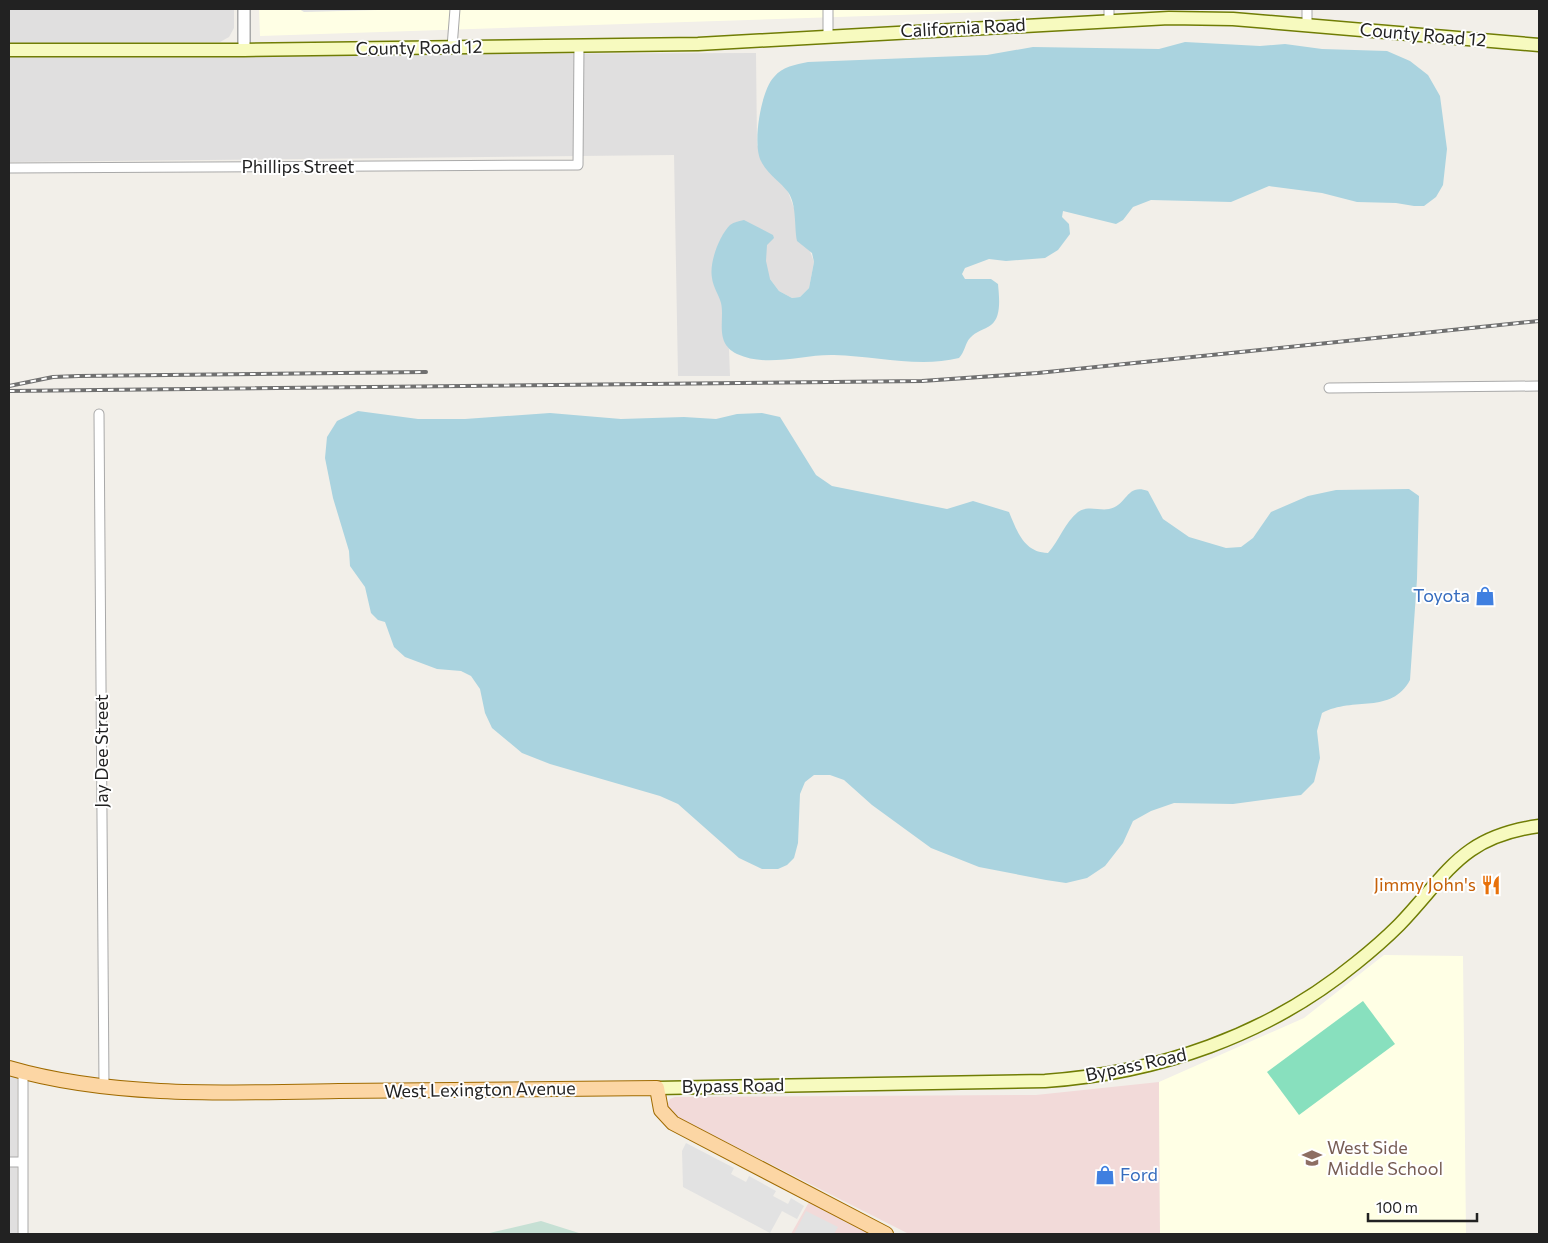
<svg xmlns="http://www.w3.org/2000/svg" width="1548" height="1243" viewBox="0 0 1548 1243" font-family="Commissioner,sans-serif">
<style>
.residential{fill:#e0dfdf}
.commercial{fill:#f2dad9}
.education{fill:#ffffe5}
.wetland{fill:#c6e0d4}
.pitch{fill:#88e0be}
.parking{fill:#e2e2e2}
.water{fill:#aad3df}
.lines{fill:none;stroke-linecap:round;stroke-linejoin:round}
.minor-casing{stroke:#a9a9a9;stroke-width:11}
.tertiary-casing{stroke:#a9a9a9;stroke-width:14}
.secondary-casing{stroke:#707d05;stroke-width:15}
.primary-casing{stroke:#a06b00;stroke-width:16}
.minor{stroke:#fff;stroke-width:9}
.tertiary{stroke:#fff;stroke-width:11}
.secondary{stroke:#f7fabf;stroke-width:12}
.primary{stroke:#fcd6a4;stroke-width:14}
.rail-casing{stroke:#707070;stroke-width:4}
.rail{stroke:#fff;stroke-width:2;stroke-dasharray:5.5;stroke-linecap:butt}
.labels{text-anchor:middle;stroke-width:4;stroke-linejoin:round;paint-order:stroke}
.street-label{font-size:18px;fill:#222;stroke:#fff}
.shop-label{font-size:18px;fill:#366cbe;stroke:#fff;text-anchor:end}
.food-label{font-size:18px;fill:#c56008;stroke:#fff;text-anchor:end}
.education-label{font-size:18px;fill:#785e54;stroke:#fff;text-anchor:start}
</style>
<rect width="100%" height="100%" fill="#f2efe9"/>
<g class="residential">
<polygon points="9,9 234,9 234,28 229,37 220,42 9,44"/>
<polygon points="756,53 757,145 788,192 814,262 809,288 800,297 792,298 779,291 770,279 723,338 729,349 730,376 678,376 674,155 9,162 9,55"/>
<polygon points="9,1075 17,1077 17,1234 9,1234"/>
</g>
<g class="commercial">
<polygon points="1159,1082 1160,1234 909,1234 677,1117 668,1108 668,1103 670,1099 675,1097 1036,1095"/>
<polygon points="809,1202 870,1234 791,1234"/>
</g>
<g class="education">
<polygon points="259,9 1080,9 260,36"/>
<polygon points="1384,955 1463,956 1466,1234 1160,1234 1159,1082 1304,1018"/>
</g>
<polygon class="wetland" points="541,1221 582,1234 485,1234"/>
<polygon class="pitch" points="1363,1001 1395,1044 1299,1115 1267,1072"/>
<g class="parking">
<polygon points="299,9 415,9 304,12"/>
<polygon points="686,1143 734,1168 731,1174 746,1182 749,1176 776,1191 773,1196 788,1204 791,1198 804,1206 797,1219 782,1211 770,1233 683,1187 682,1151"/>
<polygon points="806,1211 838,1227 834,1234 794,1234"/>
</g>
<g class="water">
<path d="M1185 42 1260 46 1285 44 1322 49 1387 51 1410 61 1428 75 1440 96 1447 149 1443 185 1436 197 1424 206H1414L1396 203 1357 202 1322 193 1269 186 1231 202 1151 200 1133 207 1123 220 1116 224 1063 211 1062 217 1069 224 1070 234 1058 250 1045 258 1006 261 989 259 965 268 962 274 965 279H991L998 284C999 296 1002 317 991 325 984 330 976 331 970 338 965 343 965 352 959 358 919 368 876 356 834 355 803 354 767 368 737 354 714 343 725 320 721 303 719 295 713 287 712 278 709 263 719 236 730 225 734 222 740 221 744 220L773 235 774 238 767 245 766 261 770 279 779 291 792 298 800 297 809 288 814 262 812 253 797 241C794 226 797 205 788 192 781 182 768 175 761 161 752 144 761 90 774 77 783 66 795 65 808 62L987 55 1033 47 1159 49Z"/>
<path d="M358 411 418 419H465L550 413 621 419 684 417 716 419 737 414 762 413 780 417 816 475 832 486 947 509 973 501 1009 512C1017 531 1024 553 1048 553 1059 541 1065 522 1078 512 1088 505 1099 511 1109 509 1128 505 1126 483 1148 491L1163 519 1189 537 1226 548 1241 547 1253 538 1271 512 1308 496 1336 490 1409 489 1419 496 1417 579 1410 680C1391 715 1354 696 1322 713L1317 731 1320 758 1314 782 1301 795 1233 804 1174 803 1151 811 1133 821 1123 843 1105 866 1087 878 1066 883 1046 880 979 867 931 848 872 805 844 780 830 775H814L805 782 800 794 798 843 794 858 787 865 778 869H762L739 858 678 804 660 796 550 764 522 753 492 728 485 713 480 689 471 676 461 671 437 669 405 657 394 647 385 622 378 620 371 613 365 587 350 566 349 551 333 498 325 458 327 437 337 421Z"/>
</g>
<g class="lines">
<defs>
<g id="minor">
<polyline points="828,9 828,35"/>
<polyline points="1109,9 1109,20"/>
<polyline points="1307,9 1307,25"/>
<polyline points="452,47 455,9"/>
<polyline points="9,168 578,165 579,46"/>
<polyline points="1329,388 1539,386"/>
<polyline points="99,414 104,1087"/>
<polyline points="9,1162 22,1162"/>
<polyline points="23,1234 23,1072"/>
</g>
<polyline id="tertiary" points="244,9 244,50"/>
<g id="secondary">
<polyline points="9,50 244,50 698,44 1169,18 1233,19 1539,45"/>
<path d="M657 1088 1045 1081C1158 1073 1267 1036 1356 963 1371 951 1385 939 1399 925 1448 874 1460 837 1539 826"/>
</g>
<path id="primary" d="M9 1068C112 1098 232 1093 339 1091 445 1090 551 1089 657 1088L661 1110 673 1123 886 1234"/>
</defs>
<use href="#minor" class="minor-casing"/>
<use href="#tertiary" class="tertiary-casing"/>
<use href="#secondary" class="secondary-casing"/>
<use href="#primary" class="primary-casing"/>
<use href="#minor" class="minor"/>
<use href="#tertiary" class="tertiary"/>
<use href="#secondary" class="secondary"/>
<use href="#primary" class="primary"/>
<defs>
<g id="rail">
<polyline points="9,386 53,377 79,376 426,372"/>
<polyline points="9,391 922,381 1038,373 1539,321"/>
</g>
</defs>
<use href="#rail" class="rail-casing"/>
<use href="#rail" class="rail"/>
</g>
<defs>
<symbol id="shop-bare" viewBox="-9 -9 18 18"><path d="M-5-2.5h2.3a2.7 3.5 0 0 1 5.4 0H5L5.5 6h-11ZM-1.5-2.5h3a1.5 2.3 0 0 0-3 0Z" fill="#3f7fe0" stroke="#fff" stroke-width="2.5" paint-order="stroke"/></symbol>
<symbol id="restaurant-bare" viewBox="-9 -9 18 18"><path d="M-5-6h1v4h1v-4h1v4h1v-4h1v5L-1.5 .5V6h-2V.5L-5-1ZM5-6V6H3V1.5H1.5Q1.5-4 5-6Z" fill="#e8710a" stroke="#fff" stroke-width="2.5" paint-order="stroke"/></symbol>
<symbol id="school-bare" viewBox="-9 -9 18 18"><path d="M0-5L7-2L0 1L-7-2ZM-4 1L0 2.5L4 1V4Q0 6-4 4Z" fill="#8d6e63" stroke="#fff" stroke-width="2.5" paint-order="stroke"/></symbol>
</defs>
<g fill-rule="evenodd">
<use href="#shop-bare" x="1471" y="582" width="28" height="28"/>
<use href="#restaurant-bare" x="1477" y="871" width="28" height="28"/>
<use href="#school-bare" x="1298" y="1144" width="28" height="28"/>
<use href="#shop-bare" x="1091" y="1161" width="28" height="28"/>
</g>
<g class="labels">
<g class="street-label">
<text transform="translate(963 28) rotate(-3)" y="6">California Road</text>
<text transform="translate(1423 35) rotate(5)" y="6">County Road 12</text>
<text transform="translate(419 48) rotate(-1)" y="6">County Road 12</text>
<text x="298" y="173">Phillips Street</text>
<text transform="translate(102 751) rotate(-90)" y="6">Jay Dee Street</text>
<text transform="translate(1136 1065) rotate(-12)" y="6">Bypass Road</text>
<text transform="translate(733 1086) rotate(-1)" y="6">Bypass Road</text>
<text transform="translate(480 1090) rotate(-1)" y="6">West Lexington Avenue</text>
</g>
<g class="shop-label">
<text x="1470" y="602">Toyota</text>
<text x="1120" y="1181" text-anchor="start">Ford</text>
</g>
<g class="food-label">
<text x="1476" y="891">Jimmy John's</text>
</g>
<g class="education-label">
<text x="1327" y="1154">West Side<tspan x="1327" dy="21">Middle School</tspan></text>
</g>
</g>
<rect width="1548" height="1243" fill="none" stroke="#222222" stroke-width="20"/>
<path d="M1368 1213v8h109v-8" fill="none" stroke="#222222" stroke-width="2.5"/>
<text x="1376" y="1213" font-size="15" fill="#222222" stroke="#ffffff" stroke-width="4" paint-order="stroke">100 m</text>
</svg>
